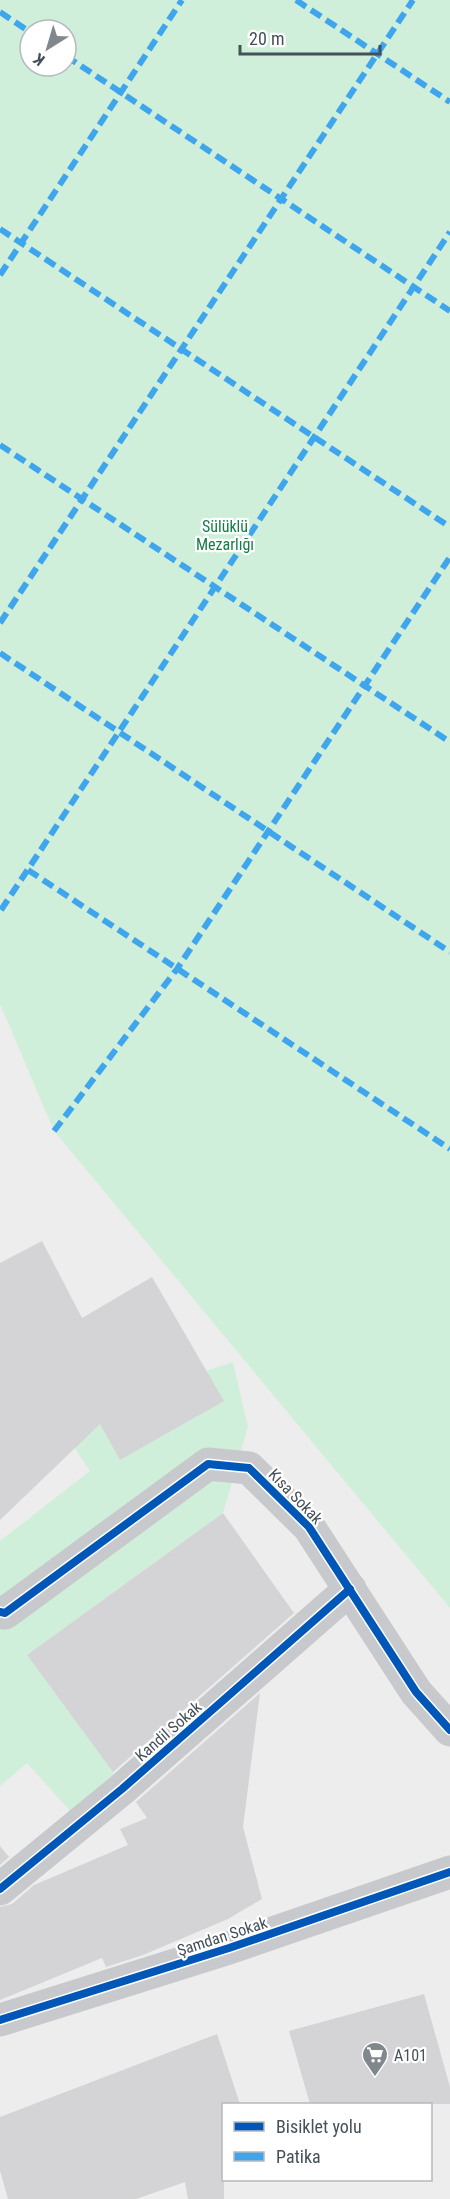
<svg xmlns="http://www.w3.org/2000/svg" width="450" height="2199" viewBox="0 0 450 2199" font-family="'Roboto Condensed',sans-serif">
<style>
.green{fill:#d0efda;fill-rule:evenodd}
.building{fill:#d4d4d6}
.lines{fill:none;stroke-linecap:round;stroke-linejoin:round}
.minor{stroke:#c7c9cc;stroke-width:33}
.quiet{stroke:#3fa5ed;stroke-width:6;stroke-dasharray:12 6;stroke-linecap:butt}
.cycleway-casing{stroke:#fff;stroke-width:11}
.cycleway{stroke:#0057b8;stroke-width:8}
.labels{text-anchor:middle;stroke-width:4.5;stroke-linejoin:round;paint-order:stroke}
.park-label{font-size:16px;fill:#137d44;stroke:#fff}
.street-label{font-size:16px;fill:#44505a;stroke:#fff}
.poi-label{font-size:16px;fill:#44505a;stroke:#fff;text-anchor:start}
</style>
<rect width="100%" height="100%" fill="#eeeded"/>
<g class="green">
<path d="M0 0H450V1608L54 1131 0 1004ZM30 30H66V66H30Z"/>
<polygon points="233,1362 248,1427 223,1513 27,1655 114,1773 72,1813 27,1763 0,1786 0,1541 90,1471 56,1420"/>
</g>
<g class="building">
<polygon points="42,1241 82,1318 152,1277 224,1401 120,1460 100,1424 0,1520 0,1263"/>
<polygon points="223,1513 294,1613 113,1772 27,1655"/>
<polygon points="260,1693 243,1827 262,1899 228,1919 143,1955 106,1967 102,1958 0,2000 0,1907 12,1904 34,1885 128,1845 120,1829 147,1818 136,1802"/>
<polygon points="0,1846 9,1857 0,1865"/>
<polygon points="424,1994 450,2087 450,2104 310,2104 289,2031"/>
<polygon points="217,2034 240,2104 224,2104 224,2199 188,2199 185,2182 136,2199 8,2199 0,2171 0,2117"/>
</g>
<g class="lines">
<g class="minor">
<polyline points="0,1612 5,1613 208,1464 249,1468 309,1527 416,1692 450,1730"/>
<polyline points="0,1889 122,1789 350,1589"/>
<polyline points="0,2020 229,1948 450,1872"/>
</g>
<g class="quiet">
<polyline points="296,0 450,102"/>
<polyline points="0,12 30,32"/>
<polyline points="66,56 450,311"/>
<polyline points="0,229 450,527"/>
<polyline points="0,275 182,0"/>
<polyline points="0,445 450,742"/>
<polyline points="0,623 413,0"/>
<polyline points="0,653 450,952"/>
<polyline points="28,870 450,1149"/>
<polyline points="1,910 450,232"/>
<polyline points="54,1131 177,969 450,557"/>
</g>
<defs>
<g id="cycleway">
<polyline points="0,1612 5,1613 208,1464 249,1468 309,1527 416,1692 450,1730"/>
<polyline points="0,1889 122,1789 350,1589"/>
<polyline points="0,2020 229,1948 450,1872"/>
</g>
</defs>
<use href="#cycleway" class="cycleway-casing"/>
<use href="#cycleway" class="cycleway"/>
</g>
<defs>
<symbol id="supermarket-pin" viewBox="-11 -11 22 30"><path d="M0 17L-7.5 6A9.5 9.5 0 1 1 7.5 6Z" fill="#80878d" stroke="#fff"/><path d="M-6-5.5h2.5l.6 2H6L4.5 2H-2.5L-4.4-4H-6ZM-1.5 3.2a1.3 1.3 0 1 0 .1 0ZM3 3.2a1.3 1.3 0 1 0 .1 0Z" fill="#fff"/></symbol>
</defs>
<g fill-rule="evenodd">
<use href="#supermarket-pin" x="360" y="2040" width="30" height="40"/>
</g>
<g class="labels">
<g class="park-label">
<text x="225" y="532">Sülüklü<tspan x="225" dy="18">Mezarlığı</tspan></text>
</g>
<g class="street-label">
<text transform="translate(296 1496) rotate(46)" y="6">Kısa Sokak</text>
<text transform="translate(168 1731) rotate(-41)" y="6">Kandil Sokak</text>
<text transform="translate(222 1936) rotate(-18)" y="6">Şamdan Sokak</text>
</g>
<g class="poi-label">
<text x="394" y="2061">A101</text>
</g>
</g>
<rect x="222" y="2103" width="210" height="78" fill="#ffffff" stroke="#b4b9bd" stroke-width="1.5"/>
<rect x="234" y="2122" width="30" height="9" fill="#0057b8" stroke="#b4b9bd" stroke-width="1.5"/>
<text x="276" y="2133" font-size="18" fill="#44505a">Bisiklet yolu</text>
<rect x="234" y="2152" width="30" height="9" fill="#3fa5ed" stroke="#b4b9bd" stroke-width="1.5"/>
<text x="276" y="2163" font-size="18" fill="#44505a">Patika</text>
<g transform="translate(48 48) rotate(217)"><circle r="28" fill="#ffffff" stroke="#b4b9bd" stroke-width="1.5"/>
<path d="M0-4.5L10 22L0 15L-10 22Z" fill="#80878d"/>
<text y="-9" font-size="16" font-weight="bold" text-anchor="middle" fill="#44505a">K</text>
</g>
<path d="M240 45v9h140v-9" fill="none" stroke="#44505a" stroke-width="3"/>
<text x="249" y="45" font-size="18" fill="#44505a" stroke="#ffffff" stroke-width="4.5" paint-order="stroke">20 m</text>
</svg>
